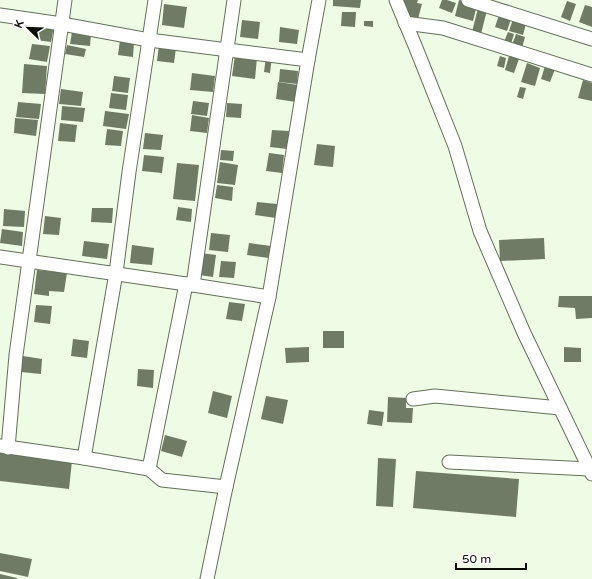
<svg xmlns="http://www.w3.org/2000/svg" width="592" height="579" viewBox="0 0 592 579" font-family="'Varela Round',sans-serif">
<style>
.building{fill:#707b66}
.lines{fill:none;stroke-linecap:round;stroke-linejoin:round}
.minor-casing{stroke:#646f5b;stroke-width:15}
.minor{stroke:#fff;stroke-width:13}
</style>
<rect width="100%" height="100%" fill="#effce5"/>
<g class="building">
<polygon points="333,0 361,0 360,8 333,6"/>
<polygon points="399,0 418,0 417,3 422,4 418,19 407,16 406,5 399,3"/>
<polygon points="442,0 447,0 456,3 452,13 439,8"/>
<polygon points="459,0 477,5 473,21 455,16"/>
<polygon points="567,1 576,4 570,21 561,17"/>
<polygon points="164,4 187,7 184,28 162,25"/>
<polygon points="585,5 592,7 592,27 579,22"/>
<polygon points="478,8 487,10 481,34 472,32"/>
<polygon points="342,12 356,12 355,27 341,26"/>
<polygon points="500,12 512,16 507,31 495,27"/>
<polygon points="514,16 527,20 523,35 509,31"/>
<polygon points="242,20 260,22 258,39 240,37"/>
<polygon points="364,21 373,21 373,27 364,26"/>
<polygon points="39,23 54,26 51,42 36,40"/>
<polygon points="280,27 299,30 297,44 279,42"/>
<polygon points="72,32 91,34 90,46 70,44"/>
<polygon points="508,32 514,34 511,44 504,42"/>
<polygon points="516,34 525,37 522,48 512,45"/>
<polygon points="120,40 134,42 133,57 118,55"/>
<polygon points="32,44 50,46 47,62 29,59"/>
<polygon points="67,45 86,49 84,57 65,54"/>
<polygon points="159,45 176,48 174,63 157,61"/>
<polygon points="235,55 257,58 255,79 232,76"/>
<polygon points="266,56 272,57 270,73 264,72"/>
<polygon points="500,56 506,58 504,68 497,66"/>
<polygon points="509,56 519,59 514,73 505,70"/>
<polygon points="527,63 540,68 535,86 521,82"/>
<polygon points="24,64 47,66 45,94 22,93"/>
<polygon points="545,66 555,69 550,82 541,79"/>
<polygon points="280,69 298,71 297,84 279,82"/>
<polygon points="192,73 215,76 213,92 190,90"/>
<polygon points="114,76 130,78 128,93 112,91"/>
<polygon points="583,80 592,83 592,101 578,98"/>
<polygon points="278,82 298,85 296,102 276,99"/>
<polygon points="520,87 526,88 523,99 517,97"/>
<polygon points="61,89 83,92 81,106 59,104"/>
<polygon points="111,93 128,95 126,110 109,108"/>
<polygon points="193,101 209,103 207,116 191,114"/>
<polygon points="18,102 41,104 39,119 16,117"/>
<polygon points="227,103 242,104 241,118 226,117"/>
<polygon points="62,106 85,108 83,122 61,120"/>
<polygon points="105,111 129,114 126,129 103,126"/>
<polygon points="192,115 209,118 207,133 190,131"/>
<polygon points="15,118 38,120 36,136 14,133"/>
<polygon points="60,123 77,125 75,142 58,141"/>
<polygon points="107,129 123,131 121,146 105,145"/>
<polygon points="272,130 289,131 287,149 270,147"/>
<polygon points="145,133 163,135 161,150 143,149"/>
<polygon points="317,144 335,146 333,167 314,165"/>
<polygon points="221,150 234,151 233,161 220,160"/>
<polygon points="269,153 284,155 282,173 266,171"/>
<polygon points="144,155 164,157 162,173 142,171"/>
<polygon points="220,162 238,165 235,185 217,183"/>
<polygon points="177,163 199,165 195,201 173,199"/>
<polygon points="217,185 233,187 232,201 215,198"/>
<polygon points="257,202 277,204 276,218 255,215"/>
<polygon points="178,207 192,209 191,222 176,220"/>
<polygon points="92,208 113,208 112,223 91,222"/>
<polygon points="4,209 25,211 24,227 3,226"/>
<polygon points="45,216 61,218 59,235 43,234"/>
<polygon points="2,229 23,232 22,246 0,243"/>
<polygon points="211,233 230,235 228,252 209,250"/>
<polygon points="544,238 545,259 500,261 499,240"/>
<polygon points="84,241 109,244 107,259 82,256"/>
<polygon points="249,243 271,246 269,258 247,255"/>
<polygon points="132,245 154,248 152,265 130,263"/>
<polygon points="201,253 216,255 213,277 199,275"/>
<polygon points="221,261 236,262 234,278 219,277"/>
<polygon points="37,270 67,273 64,292 49,291 49,296 34,294"/>
<polygon points="559,296 592,296 592,318 576,319 575,308 558,307"/>
<polygon points="229,302 245,304 242,321 226,319"/>
<polygon points="36,305 52,306 50,324 34,322"/>
<rect x="323" y="331" width="21" height="17"/>
<polygon points="73,339 89,341 87,358 71,356"/>
<polygon points="309,347 309,362 286,363 285,348"/>
<polygon points="564,347 581,348 581,362 564,362"/>
<polygon points="23,356 42,359 41,374 21,372"/>
<polygon points="138,369 154,370 153,388 137,386"/>
<polygon points="213,391 232,396 227,418 208,413"/>
<polygon points="266,396 288,400 283,424 261,419"/>
<polygon points="388,397 406,398 406,408 413,408 412,423 387,422"/>
<polygon points="369,410 384,412 382,426 367,424"/>
<polygon points="165,435 187,441 182,457 161,451"/>
<polygon points="0,453 72,461 69,489 0,481"/>
<polygon points="378,458 396,459 393,507 376,506"/>
<polygon points="416,471 519,479 516,517 413,508"/>
<polygon points="0,553 32,559 28,577 0,571"/>
<polygon points="0,574 17,578 17,579 0,579"/>
</g>
<g class="lines">
<defs>
<g id="minor">
<polyline points="396,0 416,48 455,146 480,231 524,333 592,474"/>
<polyline points="468,0 592,39"/>
<polyline points="0,15 62,24 149,40 308,60"/>
<polyline points="405,23 443,28 592,75"/>
<polyline points="0,257 193,285 269,297"/>
<polyline points="193,285 234,0"/>
<polyline points="413,399 435,396 560,408"/>
<polyline points="0,446 84,458 116,273 129,172 149,40 155,0"/>
<polyline points="8,448 16,355 65,0"/>
<polyline points="84,458 149,469 162,480 226,487 269,297 308,60 319,0"/>
<polyline points="449,462 589,469"/>
<polyline points="149,469 186,284"/>
<polyline points="207,579 226,487"/>
</g>
</defs>
<use href="#minor" class="minor-casing"/>
<use href="#minor" class="minor"/>
</g>
<g transform="translate(28 28) rotate(293)" stroke="#ffffff" stroke-width="3" paint-order="stroke">
<path d="M0-3L7 15L0 10L-7 15Z" fill="#090d06"/>
<text y="-6" font-size="11" font-weight="bold" text-anchor="middle" fill="#090d06">K</text>
</g>
<path d="M456 563v6h70v-6" fill="none" stroke="#090d06" stroke-width="2"/>
<text x="462" y="563" font-size="12" fill="#090d06" stroke="#ffffff" stroke-width="3" paint-order="stroke">50 m</text>
</svg>
